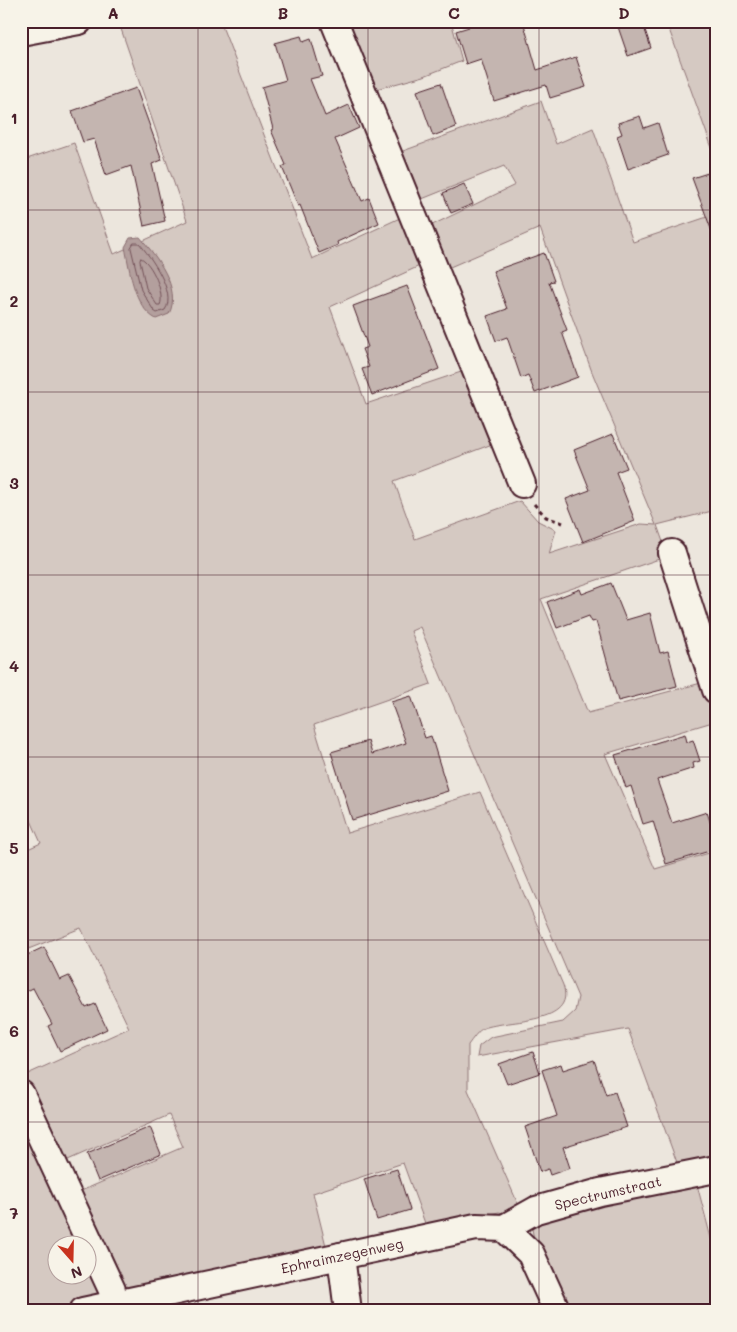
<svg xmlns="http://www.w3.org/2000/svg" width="737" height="1332" viewBox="0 0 737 1332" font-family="Mali,sans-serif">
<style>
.green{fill:#d5c9c2;stroke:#907476}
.water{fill:#b39f9d;stroke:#896c6f}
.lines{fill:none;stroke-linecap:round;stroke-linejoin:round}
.shore{stroke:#745259;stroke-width:1}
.building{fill:#c4b5b0;stroke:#4a1f2b}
.minor-casing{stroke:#4a1f2b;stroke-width:30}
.path{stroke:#4a1f2b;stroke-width:3;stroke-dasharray:4 4;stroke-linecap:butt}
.minor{stroke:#f7f3e8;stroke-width:26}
.grid{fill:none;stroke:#4a1f2b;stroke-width:1;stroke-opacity:0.55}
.labels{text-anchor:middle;stroke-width:5;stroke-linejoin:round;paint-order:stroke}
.street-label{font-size:14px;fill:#4a1f2b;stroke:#f7f3e8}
.neatline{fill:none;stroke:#4a1f2b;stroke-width:2}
.grid-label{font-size:16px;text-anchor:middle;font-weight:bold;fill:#4a1f2b}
</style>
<rect width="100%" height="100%" fill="#ece6dd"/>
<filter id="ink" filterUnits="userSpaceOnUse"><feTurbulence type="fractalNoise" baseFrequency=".02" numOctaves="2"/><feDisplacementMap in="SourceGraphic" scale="10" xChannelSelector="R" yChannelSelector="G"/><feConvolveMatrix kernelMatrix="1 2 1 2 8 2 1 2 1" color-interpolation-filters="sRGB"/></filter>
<g filter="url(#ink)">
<g class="green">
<path d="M145 21H220L312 259 404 216 424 264 330 307 366 404 467 370 495 443 394 481 415 539 520 501 538 521 556 530 549 554 641 524 656 525 592 372 540 228 443 270 426 228 515 185 504 166 412 203 392 155 541 101 556 144 593 128 633 242 716 214V510L657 525 668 556 541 599 588 713 705 682 716 721 605 754 655 869 716 851V999L712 1000 716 1008V1158L679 1168 628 1029 477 1057 479 1046 491 1037 563 1022 575 1011 578 997 420 627 411 631 431 684 314 725 347 833 480 792 563 985C577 1025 508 1019 484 1028 478 1030 472 1040 468 1045V1090L518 1204C513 1213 508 1215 499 1212L426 1226 403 1163 313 1193 327 1250 130 1291 120 1289 74 1194 183 1147 169 1115 59 1164 21 1082V1077L129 1028 81 928 21 952V852L41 843 21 798V268L26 266 21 252V161L74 143 114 254 187 221 120 26Z"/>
<polygon points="339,21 451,21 462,61 424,76 369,91"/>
<polygon points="666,21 716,21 716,159"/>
<path d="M21 1112 84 1244H58V1274H88V1252L101 1295C78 1306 47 1311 21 1311Z"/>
<polygon points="696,1181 716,1257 716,1311 567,1311 534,1239 531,1224 536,1218"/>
</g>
<path class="water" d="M140 237C156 256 182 288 169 314L156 319C133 306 130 270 125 247L130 238Z"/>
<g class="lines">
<g class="shore">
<path d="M134 243H139C150 256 177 293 165 310L157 313 154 311 141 290 131 248Z"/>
<path d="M141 258C152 263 165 294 160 305H157L146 288 140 261Z"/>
</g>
</g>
<g class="building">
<polygon points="467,21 523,21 537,70 576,57 586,87 550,98 546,85 494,101 481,59 466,64 456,31 469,27"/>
<polygon points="616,21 642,21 651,48 628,56"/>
<polygon points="301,36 303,42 311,39 322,76 310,79 325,116 349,105 359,128 335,139 362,201 369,198 379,223 337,242 338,245 319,253 300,205 298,206 282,167 286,165 271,130 273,129 262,87 286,80 275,43"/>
<polygon points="441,83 456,127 433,136 417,91"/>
<polygon points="136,88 162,160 152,164 165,221 144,226 131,166 106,175 94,139 83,142 72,111"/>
<polygon points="640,116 644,128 658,123 668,155 628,169 617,136 622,134 618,123"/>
<polygon points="711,172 716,186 716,236 714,237 692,178"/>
<polygon points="464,184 473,204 451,213 443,193"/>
<polygon points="544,253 554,281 549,282 567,330 562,332 578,377 535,393 528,375 521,378 507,337 496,341 487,316 507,309 493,271"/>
<polygon points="407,286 439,369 372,395 362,369 369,367 362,349 368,347 353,306"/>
<polygon points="613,434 627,468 616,472 635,521 583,542 566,499 590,490 574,450"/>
<polygon points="611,583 626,620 650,613 660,653 668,651 677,686 618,701 596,621 592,622 589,616 557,628 547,602 580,589 582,594"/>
<polygon points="411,696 425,738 431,736 448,791 352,820 331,752 368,741 372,754 406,743 391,702"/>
<polygon points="685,734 687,742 693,740 700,761 693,763 694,768 657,780 672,823 707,812 712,828 716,827 716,849 666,864 653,821 643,824 631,786 626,788 615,755"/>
<polygon points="44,947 60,980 69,976 86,1008 95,1004 107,1029 60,1051 48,1026 52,1024 33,988 21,994 21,958"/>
<polygon points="533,1052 540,1073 507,1084 499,1064"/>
<polygon points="594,1060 606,1095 615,1092 627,1127 563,1147 570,1168 550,1175 548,1169 540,1172 525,1127 557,1116 542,1070 561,1064 563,1070"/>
<polygon points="150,1127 161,1154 98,1181 87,1154"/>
<polygon points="397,1169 410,1210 377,1220 364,1179"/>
</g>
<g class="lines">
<defs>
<g id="minor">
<polyline points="334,21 522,484"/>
<polyline points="21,32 79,21"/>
<polyline points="672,553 716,690"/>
<polyline points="21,1094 112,1290 113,1304"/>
<polyline points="504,1228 536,1210 600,1192 716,1169"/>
<polyline points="341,1256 348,1311"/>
<polyline points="83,1311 476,1227 504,1228 531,1254 557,1311"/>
</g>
</defs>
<use href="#minor" class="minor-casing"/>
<polyline class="path" points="534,504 546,517 563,523"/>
<use href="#minor" class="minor"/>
</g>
</g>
<path class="grid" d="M198 21V1311M368 21V1311M539 21V1311M21 210H716M21 392H716M21 575H716M21 757H716M21 940H716M21 1122H716"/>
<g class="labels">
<g class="street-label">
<text transform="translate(608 1193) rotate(-13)" y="5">Spectrumstraat</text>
<text transform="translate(342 1256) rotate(-12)" y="5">Ephraimzegenweg</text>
</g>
</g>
<rect width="737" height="1332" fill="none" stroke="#f7f3e8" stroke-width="55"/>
<g transform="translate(72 1260) rotate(160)"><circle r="24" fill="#f7f3e8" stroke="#b29e9c"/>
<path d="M0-4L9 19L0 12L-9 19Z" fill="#c8321e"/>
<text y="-8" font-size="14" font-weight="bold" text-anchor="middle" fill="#4a1f2b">N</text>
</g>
<rect x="28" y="28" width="682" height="1276" class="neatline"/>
<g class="grid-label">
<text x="113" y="19">A</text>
<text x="283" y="19">B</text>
<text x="454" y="19">C</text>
<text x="624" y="19">D</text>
<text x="14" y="124">1</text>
<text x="14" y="307">2</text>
<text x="14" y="489">3</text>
<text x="14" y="672">4</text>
<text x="14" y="854">5</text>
<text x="14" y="1037">6</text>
<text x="14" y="1219">7</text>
</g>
</svg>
